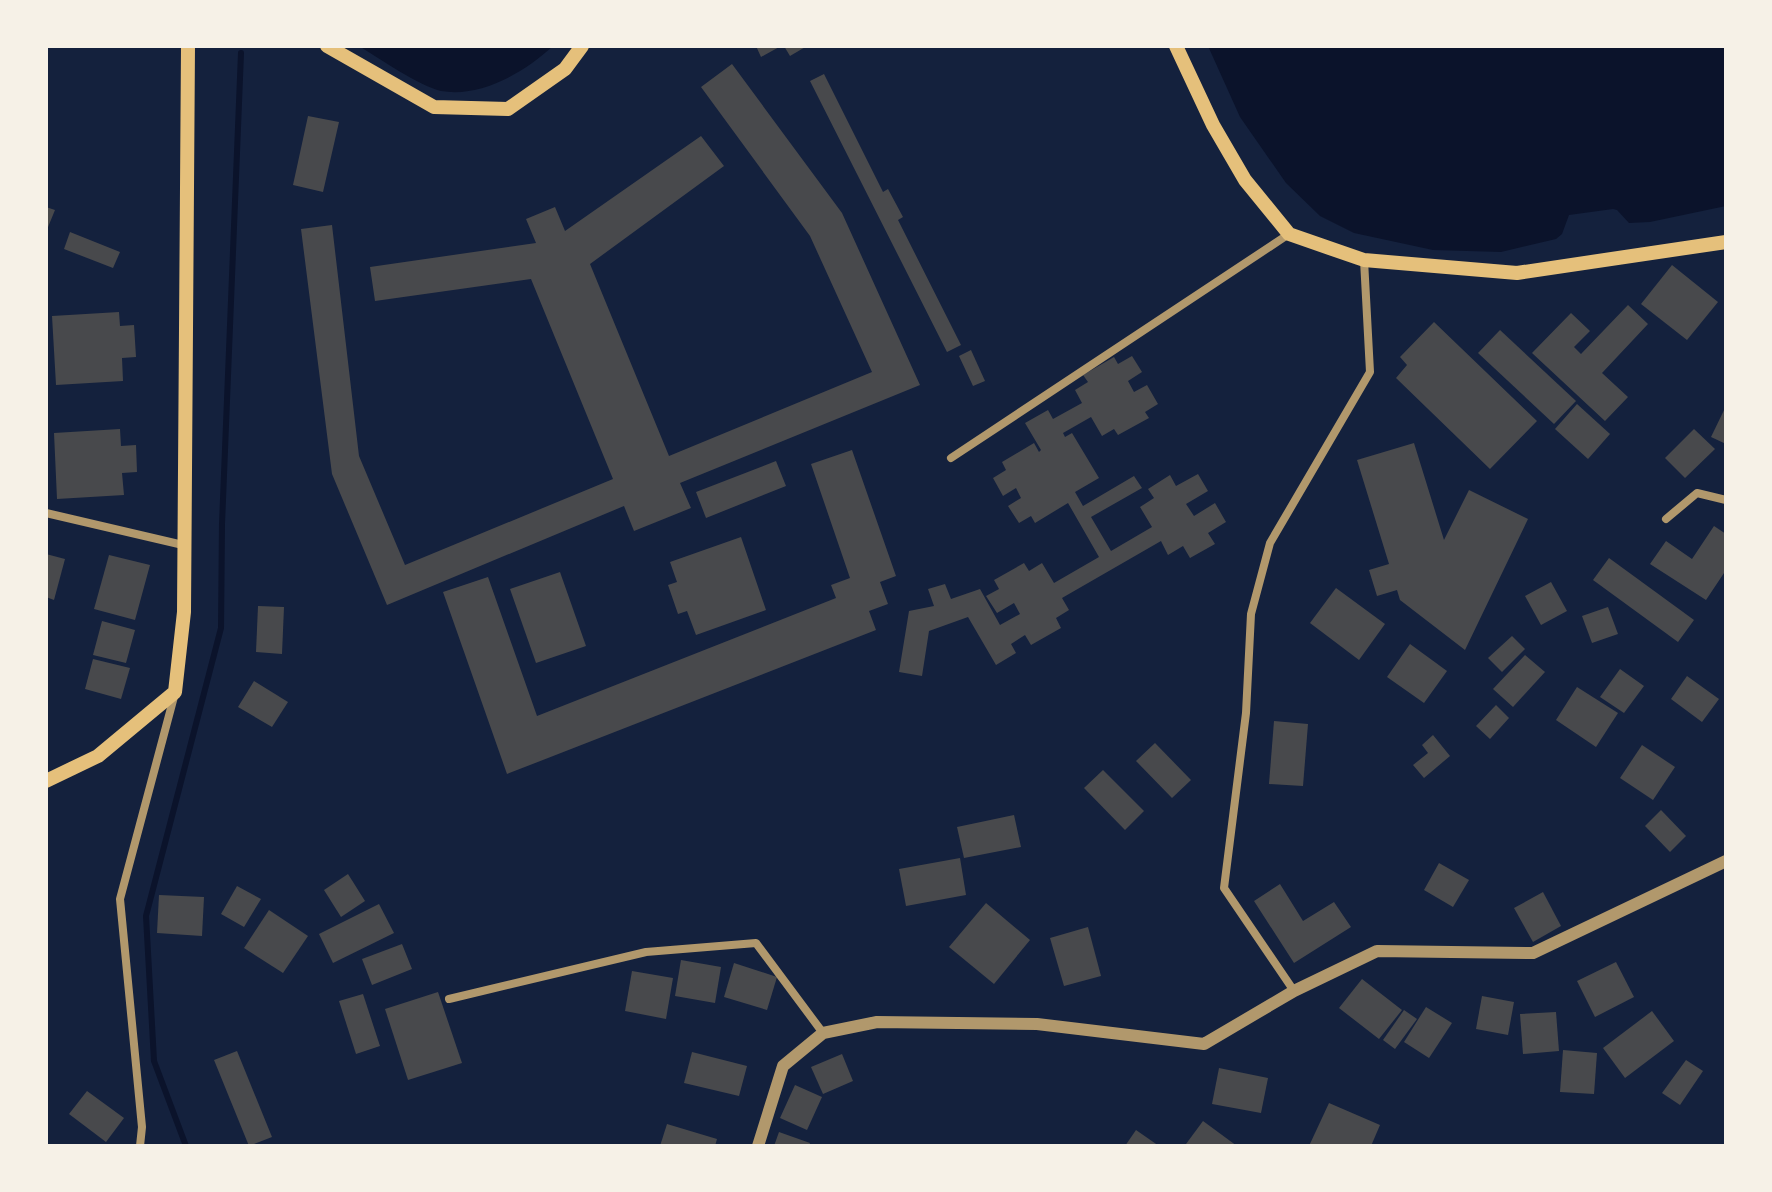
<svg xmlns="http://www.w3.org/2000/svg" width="1772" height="1192" viewBox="0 0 1772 1192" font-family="Lato,sans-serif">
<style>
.water{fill:#0b132b}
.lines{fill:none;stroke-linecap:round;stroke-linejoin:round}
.stream{stroke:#0b132b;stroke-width:6}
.building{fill:#48494c}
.minor{stroke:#b1986c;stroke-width:8}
.tertiary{stroke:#b1986c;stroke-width:12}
.secondary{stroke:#e5c07b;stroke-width:14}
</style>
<rect width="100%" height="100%" fill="#14213d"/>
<g class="water">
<path d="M359 46H553C525 72 481 98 441 91 419 86 379 58 359 46Z"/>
<polygon points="1208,46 1726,46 1726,206 1650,222 1629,223 1617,210 1613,209 1569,215 1562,234 1556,239 1501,252 1433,250 1354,233 1320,216 1286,183 1240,117"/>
</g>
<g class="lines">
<polyline class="stream" points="186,1146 154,1061 146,916 221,628 222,524 241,53"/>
</g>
<g class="building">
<polygon points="756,46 781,46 761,57"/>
<polygon points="784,46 807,46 790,56"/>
<polygon points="732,64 842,213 920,385 680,483 691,508 634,531 624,506 387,605 332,474 301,229 332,225 359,456 405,565 613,479 531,279 375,301 370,267 536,243 526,219 555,207 565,231 701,136 724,166 590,264 669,456 872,372 810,236 701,87"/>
<polygon points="824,74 883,192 888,189 903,217 898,220 961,345 947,352 810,81"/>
<polygon points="308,116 339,122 323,192 293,185"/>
<polygon points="46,207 55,210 46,232"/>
<polygon points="70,232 120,252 113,268 64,249"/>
<polygon points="1672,265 1718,302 1687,340 1641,304"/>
<polygon points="1628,305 1648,324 1602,373 1628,397 1605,421 1532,353 1571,313 1590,331 1574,347 1581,354"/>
<polygon points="119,312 120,326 134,325 136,357 122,358 123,381 56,385 52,316"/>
<polygon points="1434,322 1537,421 1490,469 1396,378 1407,365 1400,357"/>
<polygon points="1500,330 1576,401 1554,424 1478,353"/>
<polygon points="971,350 985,381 973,386 959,356"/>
<polygon points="1132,356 1142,372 1128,381 1134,392 1147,385 1158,404 1145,412 1149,418 1118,435 1114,429 1102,436 1091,417 1063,433 1065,437 1072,433 1099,478 1075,492 1083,506 1134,476 1142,488 1091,517 1111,551 1152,527 1140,507 1154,498 1148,489 1170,475 1176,486 1198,474 1208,491 1186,504 1194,516 1215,503 1226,522 1208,533 1215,544 1190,558 1183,546 1168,555 1161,541 1062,598 1069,610 1056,618 1061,628 1031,645 1025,635 1011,644 1016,653 996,665 968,617 929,631 922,676 899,672 909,611 934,606 928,589 945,584 951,599 980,589 1000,625 1020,614 1014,603 997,613 986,596 999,589 994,580 1024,563 1029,571 1042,563 1054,583 1099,557 1068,503 1035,523 1031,516 1019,523 1008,506 1021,498 1016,488 1003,496 993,478 1006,470 1002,462 1034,443 1039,452 1041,450 1025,423 1048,410 1053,419 1082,403 1075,390 1088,382 1083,375 1114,357 1118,364"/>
<polygon points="1577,404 1610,434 1588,459 1555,429"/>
<polygon points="1726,406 1726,444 1711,437"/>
<polygon points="120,429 121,446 136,445 137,472 122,473 124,495 57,499 54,433"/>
<polygon points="1694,429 1715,449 1685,478 1665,458"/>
<polygon points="1414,443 1444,540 1469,490 1528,519 1465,650 1400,600 1397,590 1377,596 1369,570 1389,564 1357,460"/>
<polygon points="852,450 896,576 880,582 888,604 869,611 876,630 507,774 443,592 488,577 537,716 836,598 831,585 850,578 811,464"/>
<polygon points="776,461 786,486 706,518 696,492"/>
<polygon points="1714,526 1726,534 1726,570 1706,600 1650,564 1666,541 1692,559"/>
<polygon points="741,537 766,610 696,635 687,611 678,614 668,585 677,582 670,562"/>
<polygon points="46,554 65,559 54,600 46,597"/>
<polygon points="109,555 150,565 135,620 94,609"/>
<polygon points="1609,558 1694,620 1678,642 1593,580"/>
<polygon points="560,572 586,646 536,663 510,589"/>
<polygon points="1551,582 1567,611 1541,625 1525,596"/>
<polygon points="1336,588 1385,624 1359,660 1310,623"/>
<polygon points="258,606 284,607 282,654 256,652"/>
<polygon points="1608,607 1618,634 1592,643 1582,616"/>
<polygon points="102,621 135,630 126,663 93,655"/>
<polygon points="1512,636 1525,649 1502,672 1488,658"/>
<polygon points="1410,644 1447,671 1424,703 1387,677"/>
<polygon points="1525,655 1545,672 1513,707 1493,689"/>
<polygon points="93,659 130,668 121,699 85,689"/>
<polygon points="1620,669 1644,686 1624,713 1600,697"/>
<polygon points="1687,676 1719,699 1702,722 1671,699"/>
<polygon points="254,681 288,702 272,727 238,707"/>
<polygon points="1577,687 1618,713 1596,747 1556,720"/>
<polygon points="1496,705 1509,718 1490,739 1476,726"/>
<polygon points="1274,721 1308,724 1303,786 1269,784"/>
<polygon points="1433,735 1450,756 1424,778 1413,765 1428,753 1422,745"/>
<polygon points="1155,743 1191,780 1172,798 1136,761"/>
<polygon points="1642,745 1675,767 1653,800 1620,778"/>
<polygon points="1103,770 1144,811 1125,830 1084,788"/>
<polygon points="1661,810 1686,836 1670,852 1645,826"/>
<polygon points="1014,815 1021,847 964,858 957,827"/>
<polygon points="960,858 966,895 906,906 899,869"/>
<polygon points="1439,863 1469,880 1453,907 1424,890"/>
<polygon points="348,874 365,901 341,917 324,890"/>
<polygon points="1280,884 1303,921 1334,902 1351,927 1294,963 1254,901"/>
<polygon points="237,886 261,899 244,927 221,914"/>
<polygon points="1543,892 1561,926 1533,942 1514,908"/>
<polygon points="159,895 204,897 202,936 157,933"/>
<polygon points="986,903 1030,940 994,984 949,947"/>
<polygon points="379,904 394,933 333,963 319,934"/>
<polygon points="269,910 308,936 283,973 244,948"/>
<polygon points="1088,927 1101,976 1064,986 1050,938"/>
<polygon points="402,944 412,969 372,985 362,959"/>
<polygon points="681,960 721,967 715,1003 675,996"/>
<polygon points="1616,962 1634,997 1595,1017 1577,981"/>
<polygon points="734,963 777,977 767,1010 724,997"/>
<polygon points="632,971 673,978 666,1019 625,1011"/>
<polygon points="1362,979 1402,1010 1379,1039 1339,1008"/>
<polygon points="438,992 462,1063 408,1080 385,1009"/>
<polygon points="363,994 380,1046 356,1054 339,1001"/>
<polygon points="1482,996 1514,1002 1508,1035 1476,1029"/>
<polygon points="1426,1007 1452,1023 1429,1058 1404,1042"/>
<polygon points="1404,1010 1417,1019 1395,1049 1383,1040"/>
<polygon points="1652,1011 1674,1041 1625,1078 1603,1048"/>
<polygon points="1556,1012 1559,1051 1523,1054 1520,1014"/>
<polygon points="1563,1050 1597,1053 1594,1094 1560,1092"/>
<polygon points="237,1051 272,1137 249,1146 214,1060"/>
<polygon points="692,1052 747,1066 739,1096 684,1083"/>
<polygon points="842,1054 853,1081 823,1094 811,1067"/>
<polygon points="1686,1060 1703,1071 1680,1105 1662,1093"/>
<polygon points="1219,1068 1268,1078 1261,1113 1212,1104"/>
<polygon points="795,1085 822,1097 807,1130 780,1118"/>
<polygon points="87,1091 124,1118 106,1142 69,1114"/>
<polygon points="1329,1103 1380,1125 1371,1146 1309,1146"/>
<polygon points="1203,1121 1237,1146 1189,1146 1186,1144"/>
<polygon points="667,1124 717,1139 715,1146 660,1146"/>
<polygon points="1136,1130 1159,1146 1125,1146"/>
<polygon points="779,1132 810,1143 809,1146 774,1146"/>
</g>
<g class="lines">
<g class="minor">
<polyline points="951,458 1289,234"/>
<polyline points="46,513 183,545"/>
<polyline points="1666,519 1697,493 1726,500"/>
<polyline points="1294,991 1224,888 1246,713 1251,614 1270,543 1370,372 1364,260"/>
<polyline points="449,999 646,952 756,943 823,1033"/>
<polyline points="140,1146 142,1127 120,899 175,693"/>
</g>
<polyline class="tertiary" points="758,1146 783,1066 823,1033 877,1022 1037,1024 1204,1044 1294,991 1377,951 1533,953 1726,861"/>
<g class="secondary">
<polyline points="327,46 434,107 508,109 565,69 582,46"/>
<polyline points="1176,46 1213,125 1245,180 1289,234 1364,260 1517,273 1726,242"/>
<polyline points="46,781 98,756 175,692 184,612 188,46"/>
</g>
</g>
<rect width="1772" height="1192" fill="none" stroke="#f6f1e7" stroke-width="96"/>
</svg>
